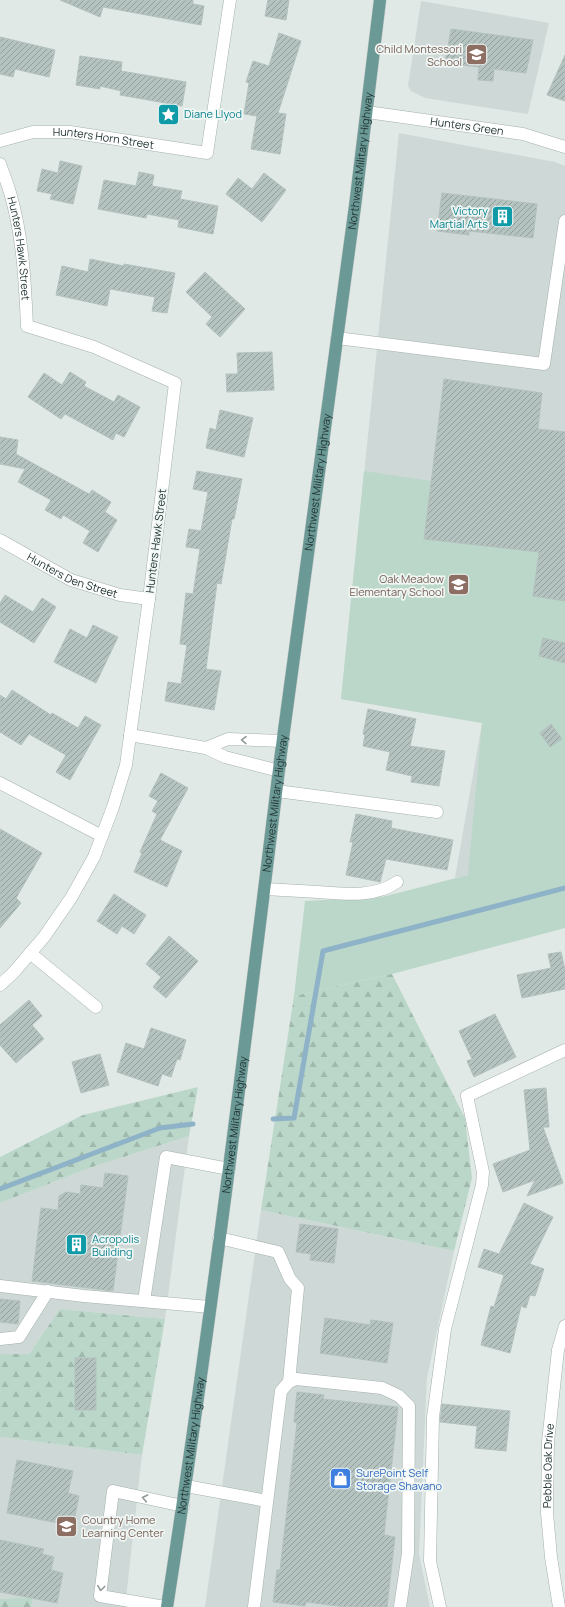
<svg xmlns="http://www.w3.org/2000/svg" width="565" height="1607" viewBox="0 0 565 1607" font-family="Manrope,sans-serif">
<style>
.built{fill:#ced8d6}
.green{fill:#bbd7c9}
.forest{fill:url(#forest-firs)}
.lines{fill:none;stroke-linecap:round;stroke-linejoin:round}
.stream{stroke:#8eb2c7;stroke-width:5}
.building{fill:url(#building-hatch);stroke:#b3c1be}
.minor-casing{stroke:#a4b0ad;stroke-width:13}
.major-casing{stroke:#bdc3c2;stroke-width:13}
.minor{stroke:#fff;stroke-width:12}
.major{stroke:#6a9996;stroke-width:12}
.oneway{stroke:#919a9a}
.labels{text-anchor:middle;stroke-width:3.5;stroke-linejoin:round;paint-order:stroke}
.education-label{font-size:11px;fill:#785e54;stroke:#eff6f4;text-anchor:end}
.culture-label{font-size:11px;fill:#0d838f;stroke:#eff6f4;text-anchor:start}
.street-label{font-size:11px;fill:#233635;stroke:#eff6f4}
.shop-label{font-size:11px;fill:#366cbe;stroke:#eff6f4;text-anchor:start}
</style>
<defs>
<pattern id="forest-firs" width="22" height="20" patternUnits="userSpaceOnUse"><rect width="22" height="20" fill="#bbd7c9"/><path d="M5 1l3.5 6h-7zM16 11l3.5 6h-7z" fill="#a0b9ad"/></pattern>
<pattern id="building-hatch" width="6" height="6" patternUnits="userSpaceOnUse"><rect width="6" height="6" fill="#b5c3c0"/><path d="M-1 1l2-2M0 6l6-6M5 7l2-2" fill="none" stroke="#939f9d"/></pattern>
</defs>
<rect width="100%" height="100%" fill="#e0e9e6"/>
<g class="built">
<polygon points="421,1 549,23 528,114 425,98 411,91 408,86"/>
<polygon points="399,133 555,162 565,166 565,852 455,878 482,723 341,699"/>
<polygon points="189,1136 165,1319 60,1309 29,1354 0,1354 0,1203 89,1168"/>
<polygon points="261,1210 454,1251 427,1378 419,1554 430,1607 205,1607"/>
<polygon points="0,1437 142,1455 125,1607 31,1607 32,1597 0,1599"/>
</g>
<polygon class="green" points="364,471 431,481 424,539 522,550 543,513 533,596 565,601 565,928 392,974 294,996 305,901 382,897 468,875 482,723 341,699"/>
<g class="forest">
<polygon points="392,974 465,1118 472,1178 454,1251 261,1210 294,996"/>
<polygon points="198,1087 189,1136 89,1168 0,1203 0,1157 83,1115"/>
<polygon points="60,1309 165,1319 142,1455 0,1437 0,1354 29,1354"/>
<polygon points="33,1597 31,1607 0,1607 0,1599"/>
</g>
<g class="lines">
<g class="stream">
<polyline points="273,1119 294,1118 323,951 565,888"/>
<polyline points="0,1189 160,1128 193,1124"/>
</g>
</g>
<g class="building">
<polygon points="60,0 193,0 193,4 204,6 201,25 103,7 100,17"/>
<polygon points="268,0 289,0 286,20 265,16"/>
<polygon points="451,29 533,40 526,73 494,69 493,81 478,80 479,67 445,63"/>
<polygon points="279,33 301,41 278,113 286,114 280,154 251,149 257,116 244,114 249,83 246,82 253,61 269,66"/>
<polygon points="0,37 55,50 49,77 15,69 13,77 0,74"/>
<polygon points="565,55 565,101 547,95"/>
<polygon points="80,56 122,62 121,71 186,82 182,106 120,95 121,91 100,86 100,89 76,85"/>
<polygon points="60,161 82,166 73,204 50,199 52,194 37,191 42,169 58,173"/>
<polygon points="139,172 154,175 152,186 182,191 180,199 218,206 213,234 178,227 179,220 147,214 146,218 98,209 104,180 136,186"/>
<polygon points="264,173 286,190 262,222 226,194 238,178 252,189"/>
<polygon points="442,193 537,204 533,238 469,231 469,235 437,231"/>
<polygon points="90,259 124,266 124,264 175,273 167,313 152,311 155,297 110,289 107,306 56,295 62,266 88,272"/>
<polygon points="205,272 245,309 220,337 206,324 212,317 186,292"/>
<polygon points="272,352 274,390 227,392 226,374 238,374 237,353"/>
<polygon points="70,372 86,382 84,386 114,402 118,395 140,407 124,437 116,433 113,440 65,414 61,419 28,397 44,373 62,385"/>
<polygon points="444,379 542,393 538,429 565,432 565,601 533,596 539,552 424,539"/>
<polygon points="220,410 253,418 244,457 206,448 210,428 216,430"/>
<polygon points="0,437 18,440 16,454 89,494 92,490 111,502 105,512 117,520 98,552 83,543 90,531 63,515 61,519 45,510 51,500 18,482 25,469 0,464"/>
<polygon points="197,471 242,479 234,519 232,519 221,584 217,583 206,669 221,671 214,710 165,701 168,682 181,684 187,645 180,644 186,593 193,594 200,549 186,547 189,529 201,531 208,492 193,489"/>
<polygon points="5,595 33,612 42,598 56,607 34,643 0,622 0,603"/>
<polygon points="93,625 118,637 96,683 54,662 70,629 87,638"/>
<polygon points="543,638 565,643 565,663 539,656"/>
<polygon points="12,690 51,715 52,713 78,728 85,716 101,725 70,780 56,772 66,755 29,734 21,745 0,732 0,695 6,699"/>
<polygon points="368,709 416,719 410,746 445,751 439,786 411,782 412,776 386,770 390,752 363,746 365,735 363,734"/>
<polygon points="551,724 562,739 550,747 540,733"/>
<polygon points="161,773 188,788 160,840 182,851 167,887 134,872 142,853 140,852 157,814 152,811 158,801 149,796"/>
<polygon points="356,814 392,821 391,828 453,840 447,870 386,859 380,882 346,875 353,842 350,842"/>
<polygon points="0,829 42,853 16,898 21,903 0,928"/>
<polygon points="114,894 146,915 134,934 122,926 117,934 97,921"/>
<polygon points="169,936 198,961 166,998 153,987 161,977 146,964"/>
<polygon points="561,952 565,970 565,989 522,998 517,975 551,968 548,954"/>
<polygon points="29,1000 42,1016 32,1025 44,1039 16,1063 0,1045 0,1025"/>
<polygon points="495,1014 516,1057 474,1077 467,1061 472,1059 459,1031"/>
<polygon points="151,1028 186,1040 180,1060 177,1059 171,1077 162,1074 158,1086 117,1072 126,1043 144,1049"/>
<polygon points="100,1054 109,1085 81,1093 72,1062"/>
<polygon points="546,1088 549,1127 543,1127 563,1183 527,1196 535,1180 503,1192 493,1164 530,1150 524,1090"/>
<polygon points="105,1173 128,1176 113,1291 32,1281 41,1208 58,1210 59,1196 66,1192 80,1194 81,1185 103,1188"/>
<polygon points="524,1203 553,1217 530,1264 544,1269 535,1296 530,1295 526,1308 521,1306 510,1353 481,1345 491,1306 494,1307 504,1275 478,1267 484,1249 499,1254"/>
<polygon points="300,1224 338,1229 334,1263 310,1260 311,1254 296,1252"/>
<polygon points="0,1299 20,1301 18,1324 0,1322"/>
<polygon points="325,1318 370,1325 371,1320 393,1323 387,1363 320,1353"/>
<rect x="75" y="1358" width="21" height="52"/>
<polygon points="297,1392 324,1395 323,1399 398,1407 384,1535 395,1537 387,1607 346,1607 306,1602 305,1606 273,1602 277,1570 280,1570 297,1423 294,1422"/>
<polygon points="442,1404 510,1411 506,1451 475,1448 477,1426 440,1422"/>
<polygon points="17,1460 73,1471 68,1493 79,1496 73,1526 7,1513"/>
<polygon points="0,1540 44,1549 42,1554 54,1557 51,1570 63,1573 57,1603 0,1592"/>
</g>
<g class="lines">
<defs>
<g id="minor">
<path id="s1" d="M367 112 523 134 565 147"/>
<path id="s2" d="M0 141 33 132H70L207 153 230 0"/>
<path id="s3" d="M0 164C4 175 8 185 11 196 23 238 25 283 27 326L94 347 175 383 149 599 126 765 113 807 94 857 71 898 44 937 14 972 0 985"/>
<polyline points="337,338 544,364 565,221"/>
<path id="s4" d="M0 540 71 580 120 595 149 599"/>
<polyline points="130,735 206,748 225,757 279,771"/>
<polyline points="206,748 228,739 283,741"/>
<polyline points="0,783 102,836"/>
<polyline points="277,791 437,812"/>
<path d="M265 889C283 890 301 891 318 892 344 894 374 898 397 882"/>
<polyline points="30,953 96,1007"/>
<polyline points="219,1238 278,1252 290,1279 298,1288 289,1382"/>
<polyline points="0,1286 84,1296 210,1307"/>
<polyline points="144,1301 166,1157 229,1169"/>
<polyline points="0,1339 19,1337 48,1291"/>
<polyline points="186,1486 267,1501"/>
<polyline points="165,1607 100,1596 113,1491 183,1506"/>
<polyline points="254,1607 281,1391 289,1382 296,1379 382,1388 399,1396 409,1406 408,1553 400,1607"/>
<polyline points="440,1607 430,1561 433,1417 445,1329 482,1185 483,1172 467,1096 565,1050"/>
<path id="s5" d="M559 1607 551 1557 547 1513 548 1442 558 1350 565 1326"/>
</g>
<g id="major">
<path id="s6" d="M167 1607C211 1323 246 1038 281 753L355 206 380 0"/>
</g>
</defs>
<use href="#minor" class="minor-casing"/>
<use href="#major" class="major-casing"/>
<use href="#minor" class="minor"/>
<use href="#major" class="major"/>
</g>
<defs><path id="oneway-chevron" d="M-2-3.5L2.5 0L-2 3.5" fill="none" stroke-width="1.6" stroke-linecap="round" stroke-linejoin="round"/></defs>
<g class="oneway">
<use href="#oneway-chevron" transform="translate(244 740) rotate(-178)"/>
<use href="#oneway-chevron" transform="translate(145 1498) rotate(-168)"/>
<use href="#oneway-chevron" transform="translate(101 1588) rotate(97)"/>
</g>
<defs>
<symbol id="school-square" viewBox="-11 -11 22 22"><rect x="-9" y="-9" width="18" height="18" rx="4" fill="#8d6e63" stroke="#eff6f4"/><path d="M0-5L7-2L0 1L-7-2ZM-4 1L0 2.5L4 1V4Q0 6-4 4Z" fill="#fff"/></symbol>
<symbol id="sight-square" viewBox="-11 -11 22 22"><rect x="-9" y="-9" width="18" height="18" rx="4" fill="#0f9aa8" stroke="#eff6f4"/><path d="M0-6L1.8-2.2L6-1.7L2.9 1.2L3.7 5.4L0 3.3L-3.7 5.4L-2.9 1.2L-6-1.7L-1.8-2.2Z" fill="#fff"/></symbol>
<symbol id="building-square" viewBox="-11 -11 22 22"><rect x="-9" y="-9" width="18" height="18" rx="4" fill="#0f9aa8" stroke="#eff6f4"/><path d="M-4-6H4V6H1V3H-1V6H-4ZM-2.5-4.3h1.7v1.8h-1.7ZM.8-4.3h1.7v1.8H.8ZM-2.5-1h1.7V.8h-1.7ZM.8-1h1.7V.8H.8Z" fill="#fff"/></symbol>
<symbol id="shop-square" viewBox="-11 -11 22 22"><rect x="-9" y="-9" width="18" height="18" rx="4" fill="#3f7fe0" stroke="#eff6f4"/><path d="M-5-2.5h2.3a2.7 3.5 0 0 1 5.4 0H5L5.5 6h-11ZM-1.5-2.5h3a1.5 2.3 0 0 0-3 0Z" fill="#fff"/></symbol>
</defs>
<g fill-rule="evenodd">
<use href="#school-square" x="464" y="42" width="25" height="25"/>
<use href="#sight-square" x="156" y="102" width="25" height="25"/>
<use href="#building-square" x="490" y="204" width="25" height="25"/>
<use href="#school-square" x="446" y="572" width="25" height="25"/>
<use href="#building-square" x="64" y="1232" width="25" height="25"/>
<use href="#shop-square" x="328" y="1466" width="25" height="25"/>
<use href="#school-square" x="54" y="1514" width="25" height="25"/>
</g>
<g class="labels">
<g class="education-label">
<text x="462" y="53">Child Montessori<tspan x="462" dy="13">School</tspan></text>
<text x="444" y="583">Oak Meadow<tspan x="444" dy="13">Elementary School</tspan></text>
<text x="82" y="1524" text-anchor="start">Country Home<tspan x="82" dy="13">Learning Center</tspan></text>
</g>
<g class="culture-label">
<text x="184" y="118">Diane Llyod</text>
<text x="488" y="215" text-anchor="end">Victory<tspan x="488" dy="13">Martial Arts</tspan></text>
<text x="92" y="1243">Acropolis<tspan x="92" dy="13">Building</tspan></text>
</g>
<g class="street-label">
<text dy="4" stroke="none"><textPath href="#s1" startOffset="101">Hunters Green</textPath></text>
<text dy="4" stroke="none"><textPath href="#s2" startOffset="105">Hunters Horn Street</textPath></text>
<text dy="4" stroke="none"><textPath href="#s6" startOffset="1459">Northwest Military Highway</textPath></text>
<text dy="4" stroke="none"><textPath href="#s3" startOffset="87">Hunters Hawk Street</textPath></text>
<text dy="4" stroke="none"><textPath href="#s6" startOffset="1135">Northwest Military Highway</textPath></text>
<text transform="translate(156 541) rotate(-83)" y="4">Hunters Hawk Street</text>
<text dy="4" stroke="none"><textPath href="#s4" startOffset="81">Hunters Den Street</textPath></text>
<text dy="4" stroke="none"><textPath href="#s6" startOffset="811">Northwest Military Highway</textPath></text>
<text dy="4" stroke="none"><textPath href="#s6" startOffset="487">Northwest Military Highway</textPath></text>
<text dy="4" stroke="none"><textPath href="#s6" startOffset="163">Northwest Military Highway</textPath></text>
<text dy="4" stroke="none"><textPath href="#s5" startOffset="142">Pebble Oak Drive</textPath></text>
</g>
<g class="shop-label">
<text x="356" y="1477">SurePoint Self<tspan x="356" dy="13">Storage Shavano</tspan></text>
</g>
</g>
</svg>
